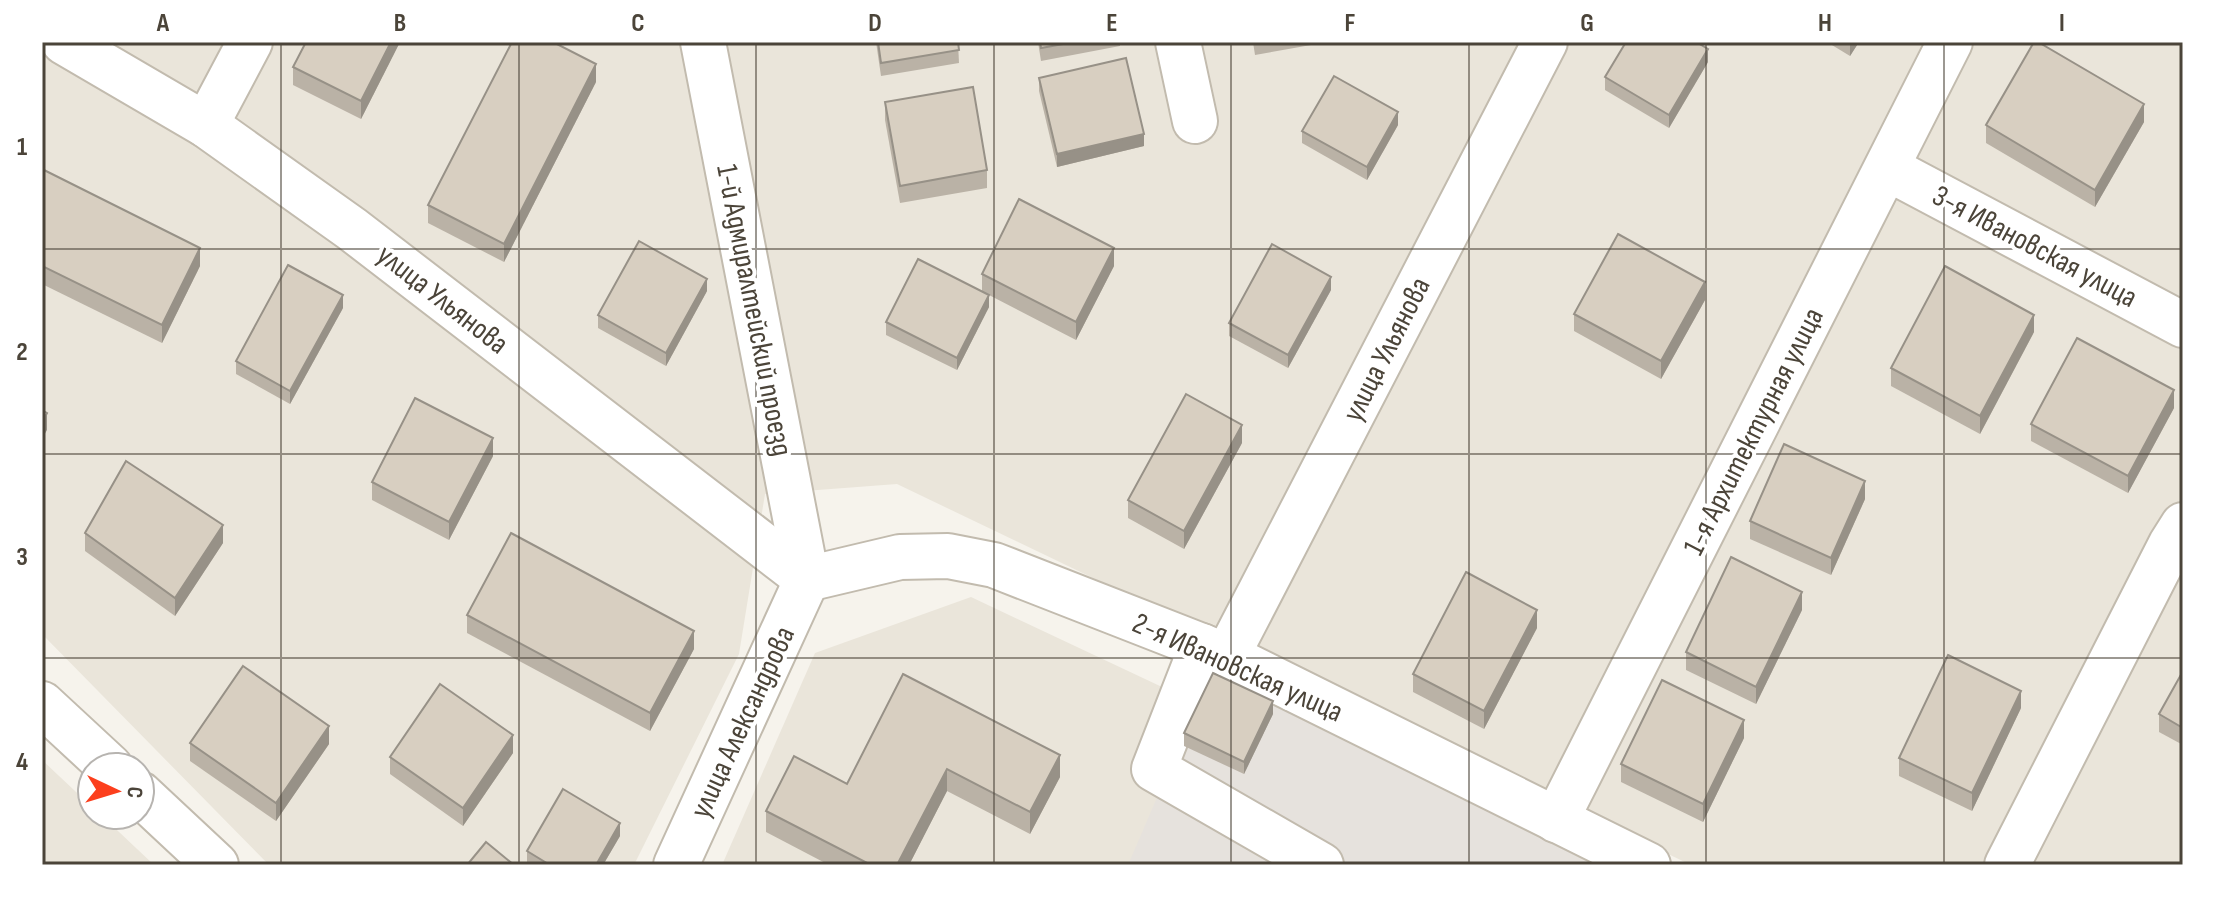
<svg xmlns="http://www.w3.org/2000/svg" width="2225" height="907" viewBox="0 0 2225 907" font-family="'Sofia Sans Condensed',sans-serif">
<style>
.residential{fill:#eae5da}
.industrial{fill:#e6e2dd}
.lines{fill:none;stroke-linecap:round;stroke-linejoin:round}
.minor-casing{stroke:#c2bbae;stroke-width:48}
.minor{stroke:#fff;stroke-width:44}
.wall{fill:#bab2a6}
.shaded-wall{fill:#979187}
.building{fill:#d8cfc1;stroke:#979187;stroke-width:2}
.grid{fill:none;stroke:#4b4439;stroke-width:2;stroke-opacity:0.55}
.labels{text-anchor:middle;stroke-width:8;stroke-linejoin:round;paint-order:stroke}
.street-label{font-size:30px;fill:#4b4439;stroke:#fff}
.neatline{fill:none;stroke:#4b4439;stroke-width:3}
.grid-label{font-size:26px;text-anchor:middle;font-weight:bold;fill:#4b4439}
</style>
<rect width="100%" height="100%" fill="#f6f3ec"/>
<g class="residential">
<polygon points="42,42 2183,42 2183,865 1691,865 897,484 765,494 739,654 634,865 269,865 42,634"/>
<polygon points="971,597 1540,865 722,865 815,653"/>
<polygon points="42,760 92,807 92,815 101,815 154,865 42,865"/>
</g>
<polygon class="industrial" points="1212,670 1609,865 1128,865"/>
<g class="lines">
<defs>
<g id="minor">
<polyline points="64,42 206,125 352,229 807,579"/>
<polyline points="703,42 807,579"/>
<polyline points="1178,42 1195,121"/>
<polyline points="206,125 250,42"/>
<polyline points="1887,168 2183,325"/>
<polyline points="807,579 900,557 948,556 994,565 1227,656 1648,865"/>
<polyline points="1202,646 1154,769 1321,865"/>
<polyline points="1227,656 1545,42"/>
<polyline points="42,704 110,767"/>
<polyline points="140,794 216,865"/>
<polyline points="1556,820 1950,42"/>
<polyline points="676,865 807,579"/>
<polyline points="2007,865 2171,544 2183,525"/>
</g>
</defs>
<use href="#minor" class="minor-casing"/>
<use href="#minor" class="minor"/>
</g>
<g class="wall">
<polygon points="306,42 400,42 361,119 293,85 293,67"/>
<polygon points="876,42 958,42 959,63 881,76"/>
<polygon points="1038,42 1120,42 1120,46 1041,61"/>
<polygon points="1253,42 1328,42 1255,55"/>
<polygon points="1827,42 1859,42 1850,56"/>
<polygon points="1708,62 1669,128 1605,90 1605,77"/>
<polygon points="1039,78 1144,146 1057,167 1039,91"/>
<polygon points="596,82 504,262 428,223 428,205"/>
<polygon points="885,102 987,170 987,188 900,203 885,120"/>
<polygon points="2144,122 2095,207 1986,143 1986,125"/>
<polygon points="1398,125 1367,180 1302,143 1302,131"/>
<polygon points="42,169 200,266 162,343 42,284"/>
<polygon points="1114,266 1076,340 989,295 989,307 957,370 886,335 886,322 982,291 982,274"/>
<polygon points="1331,290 1288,368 1229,336 1229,323"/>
<polygon points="707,291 666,366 598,328 598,315"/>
<polygon points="1705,300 1661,379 1574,331 1574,314"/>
<polygon points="343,308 290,404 236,374 236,361"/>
<polygon points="2034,332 1980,434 1891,386 1891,368"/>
<polygon points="2174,408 2128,493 2031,441 2031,424"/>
<polygon points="1242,443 1184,549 1128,518 1128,500"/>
<polygon points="493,456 449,540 372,500 372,482"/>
<polygon points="1865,499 1831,575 1750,539 1750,521"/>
<polygon points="85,533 223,543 175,616 85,551"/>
<polygon points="1802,610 1756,704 1686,670 1686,652"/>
<polygon points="467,615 694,649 650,731 467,633"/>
<polygon points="1537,628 1484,729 1413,692 1413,674"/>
<polygon points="2183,671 2183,745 2159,732 2159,714"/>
<polygon points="903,674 1060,777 1030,834 947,791 909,865 829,865 766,832 766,811 847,784"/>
<polygon points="2021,708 1972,811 1899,776 1899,758"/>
<polygon points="1273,714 1244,774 1184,746 1184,733"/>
<polygon points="1744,738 1703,822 1621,782 1621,764"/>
<polygon points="190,743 329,744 276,821 190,761"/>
<polygon points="513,753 463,826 390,774 390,757"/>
<polygon points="620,836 603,865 527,864 527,851"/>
</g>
<g class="shaded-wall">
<polygon points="391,42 400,42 361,119 361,101"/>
<polygon points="1850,42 1859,42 1850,56"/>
<polygon points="1708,49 1708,62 1669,128 1669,115"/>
<polygon points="596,64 596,82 504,262 504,244"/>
<polygon points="2144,104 2144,122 2095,207 2095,190"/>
<polygon points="1398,112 1398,125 1367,180 1367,167"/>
<polygon points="1144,134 1144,146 1057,167 1057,154"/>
<polygon points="200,248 200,266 162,343 162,325"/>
<polygon points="1114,248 1114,266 1076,340 1076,322"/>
<polygon points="1331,277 1331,290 1288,368 1288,355"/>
<polygon points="707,279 707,291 666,366 666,353"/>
<polygon points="1705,282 1705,300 1661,379 1661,361"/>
<polygon points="343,295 343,308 290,404 290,391"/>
<polygon points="989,295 989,307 957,370 957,358"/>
<polygon points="2034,315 2034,332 1980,434 1980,416"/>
<polygon points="2174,390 2174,408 2128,493 2128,476"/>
<polygon points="47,413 47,430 42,439 42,422"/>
<polygon points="1242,425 1242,443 1184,549 1184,531"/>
<polygon points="493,438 493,456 449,540 449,522"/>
<polygon points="1865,481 1865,499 1831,575 1831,558"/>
<polygon points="223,525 223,543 175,616 175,598"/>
<polygon points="1802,592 1802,610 1756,704 1756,687"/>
<polygon points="1537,610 1537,628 1484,729 1484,711"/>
<polygon points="694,631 694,649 650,731 650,713"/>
<polygon points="2021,691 2021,708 1972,811 1972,793"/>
<polygon points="1273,701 1273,714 1244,774 1244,762"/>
<polygon points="1744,720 1744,738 1703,822 1703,804"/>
<polygon points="329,726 329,744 276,821 276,803"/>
<polygon points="513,735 513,753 463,826 463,808"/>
<polygon points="1060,755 1060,777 1030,834 1030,812"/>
<polygon points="947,769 947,791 909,865 897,865"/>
<polygon points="620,823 620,836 603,865 596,865"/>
</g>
<g class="building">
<polygon points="306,42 391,42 361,101 293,67"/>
<polygon points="512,42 553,42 596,64 504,244 428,205"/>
<polygon points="878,42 958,42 959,50 881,63"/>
<polygon points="1040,42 1074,42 1041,48"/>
<polygon points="1626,42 1696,42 1708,49 1669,115 1605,77"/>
<polygon points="2034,42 2038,42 2144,104 2095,190 1986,125"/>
<polygon points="1126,58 1144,134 1057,154 1039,78"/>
<polygon points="1334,76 1398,112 1367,167 1302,131"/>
<polygon points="973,87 987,170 900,186 885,102"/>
<polygon points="42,169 200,248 162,325 42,266"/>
<polygon points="1019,199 1114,248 1076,322 982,274"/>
<polygon points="1618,234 1705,282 1661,361 1574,314"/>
<polygon points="639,241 707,279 666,353 598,315"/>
<polygon points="1272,244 1331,277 1288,355 1229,323"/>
<polygon points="918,259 989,295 957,358 886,322"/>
<polygon points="288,265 343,295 290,391 236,361"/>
<polygon points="1945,266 2034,315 1980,416 1891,368"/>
<polygon points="2077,338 2174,390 2128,476 2031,424"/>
<polygon points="1186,394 1242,425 1184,531 1128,500"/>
<polygon points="415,398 493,438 449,522 372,482"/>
<polygon points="42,410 47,413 42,422"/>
<polygon points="1784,444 1865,481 1831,558 1750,521"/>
<polygon points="126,461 223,525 175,598 85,533"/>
<polygon points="511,533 694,631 650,713 467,615"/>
<polygon points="1731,557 1802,592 1756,687 1686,652"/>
<polygon points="1466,572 1537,610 1484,711 1413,674"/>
<polygon points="1948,655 2021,691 1972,793 1899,758"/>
<polygon points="243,666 329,726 276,803 190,743"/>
<polygon points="2183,671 2183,728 2159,714"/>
<polygon points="1213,673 1273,701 1244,762 1184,733"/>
<polygon points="903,674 1060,755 1030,812 947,769 897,865 871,865 766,811 794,756 847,784"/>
<polygon points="1662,680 1744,720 1703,804 1621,764"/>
<polygon points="440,684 513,735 463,808 390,757"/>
<polygon points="563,789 620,823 596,865 550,865 527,851"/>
<polygon points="486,842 514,865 467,865"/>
</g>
<path class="grid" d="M281 42V865M519 42V865M756 42V865M994 42V865M1231 42V865M1469 42V865M1706 42V865M1944 42V865M42 249H2183M42 454H2183M42 658H2183"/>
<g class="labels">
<g class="street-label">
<text transform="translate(2035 246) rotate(28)" y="10">3-я Ивановская улица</text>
<text transform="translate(443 299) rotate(38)" y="10">улица Ульянова</text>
<text transform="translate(755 310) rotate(79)" y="10">1-й Адмиралтейский проезд</text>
<text transform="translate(1386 349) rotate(-63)" y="10">улица Ульянова</text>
<text transform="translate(1753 431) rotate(-63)" y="10">1-я Архитектурная улица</text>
<text transform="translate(1238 667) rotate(24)" y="10">2-я Ивановская улица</text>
<text transform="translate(742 722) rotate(-65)" y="10">улица Александрова</text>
</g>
</g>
<rect width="2225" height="907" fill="none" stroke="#ffffff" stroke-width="88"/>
<g transform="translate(116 791) rotate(94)"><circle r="38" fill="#ffffff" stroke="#b7b4b0" stroke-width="2"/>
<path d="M0-6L14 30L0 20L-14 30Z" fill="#fc3f1d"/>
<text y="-12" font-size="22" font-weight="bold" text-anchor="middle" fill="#4b4439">С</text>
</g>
<rect x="44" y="44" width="2137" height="819" class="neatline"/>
<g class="grid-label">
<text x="163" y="31">A</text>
<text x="400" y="31">B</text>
<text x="638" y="31">C</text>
<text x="875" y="31">D</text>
<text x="1112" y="31">E</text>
<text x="1350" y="31">F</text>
<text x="1587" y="31">G</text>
<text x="1825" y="31">H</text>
<text x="2062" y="31">I</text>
<text x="22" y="155">1</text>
<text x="22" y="360">2</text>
<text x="22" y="565">3</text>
<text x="22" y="770">4</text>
</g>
</svg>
